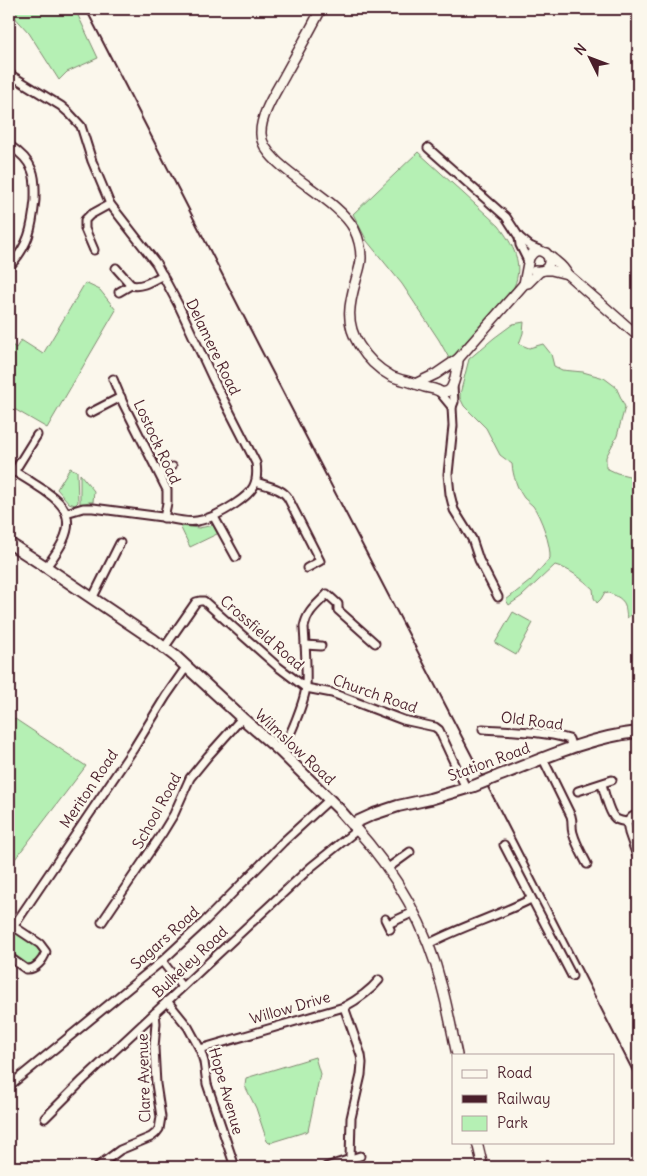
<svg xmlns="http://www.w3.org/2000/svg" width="647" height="1176" viewBox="0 0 647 1176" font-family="Delius,sans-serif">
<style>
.green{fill:#b5f0b4;stroke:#808870}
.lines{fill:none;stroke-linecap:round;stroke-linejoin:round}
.pedestrian-casing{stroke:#4a1f2b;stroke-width:9}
.minor-casing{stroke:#4a1f2b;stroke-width:11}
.tertiary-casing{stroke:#4a1f2b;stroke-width:12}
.secondary-casing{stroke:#4a1f2b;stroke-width:14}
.pedestrian{stroke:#fbf7ec;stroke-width:5.5}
.minor{stroke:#fbf7ec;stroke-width:7}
.tertiary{stroke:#fbf7ec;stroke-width:9}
.secondary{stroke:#fbf7ec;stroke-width:10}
.rail{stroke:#4a1f2b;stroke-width:2}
.secondary-bridge-casing{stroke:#4a1f2b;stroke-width:14;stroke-linecap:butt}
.secondary-bridge{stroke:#fbf7ec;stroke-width:10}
.labels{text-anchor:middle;stroke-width:5;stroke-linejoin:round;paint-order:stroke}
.street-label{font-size:15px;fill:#4a1f2b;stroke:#fbf7ec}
</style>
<rect width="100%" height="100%" fill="#fbf7ec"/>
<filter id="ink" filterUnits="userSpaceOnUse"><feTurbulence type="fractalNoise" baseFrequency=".02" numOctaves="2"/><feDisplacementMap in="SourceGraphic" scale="10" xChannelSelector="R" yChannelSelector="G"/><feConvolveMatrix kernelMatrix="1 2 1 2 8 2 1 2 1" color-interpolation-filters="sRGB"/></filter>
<g filter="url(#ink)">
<g class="green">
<polygon points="9,9 75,9 98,58 67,72 59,80 29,33 11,13 9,12"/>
<path d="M418 152 499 226C513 245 524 263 514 287L450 360 439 340 402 284 367 241 353 214Z"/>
<polygon points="85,283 100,290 116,310 47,428 9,406 9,343 16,348 21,340 43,354"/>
<path d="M524 322 523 333 519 344 529 348 543 344 551 354 554 366 562 370 583 372 604 378 616 387 625 407 617 436 606 457V468L617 473 629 476 634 479 638 477V606L633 613 627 618C626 613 626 609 625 605 622 597 612 594 605 592L601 599 597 603 594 598 593 589C582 579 570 569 555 565L522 596 509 605 506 600 530 581 550 558C551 545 541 517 533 506 530 503 527 501 524 498 517 488 513 476 512 464L500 455 486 428 464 406 460 398V394L469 359 494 338 513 324Z"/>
<polygon points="70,468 77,471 78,502 75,505 69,503 57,489"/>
<polygon points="80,474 94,491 93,502 89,502 82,504 80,503"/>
<polygon points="214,525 219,533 190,547 180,526 199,528"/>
<polygon points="513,612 533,623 516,655 495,643"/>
<polygon points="9,715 86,766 9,867"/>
<path d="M16 933H19L41 949C44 955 37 961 33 966L27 967 9 954V942Z"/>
<polygon points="315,1057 320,1074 308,1131 269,1143 267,1141 256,1108 245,1086 246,1078"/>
</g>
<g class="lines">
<defs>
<polyline id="pedestrian" points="159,473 173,466"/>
<g id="minor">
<path d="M9 74 61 106 69 113 81 126 92 161 110 204 156 263 179 306 213 379 256 463C259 484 253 492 235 504 223 512 211 519 197 521 186 523 173 519 162 517 139 514 116 511 93 508H83L66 513"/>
<path d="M9 145C18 151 28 159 32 170 36 179 35 190 35 200 32 229 29 245 9 267"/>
<polyline points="428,148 506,217 519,237 520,245 528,261"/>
<polyline points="519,237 530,246 539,250"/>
<polyline points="94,250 85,229 85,220 90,215 110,204"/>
<path d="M116 268 131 285C142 288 153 280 163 275"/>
<polyline points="119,292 131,285"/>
<polyline points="113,379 123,403 167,490 167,503 164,518"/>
<polyline points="453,386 454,402 452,407 453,426 448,474 450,494 454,510 472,539 479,560 498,597"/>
<polyline points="438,390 452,407"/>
<polyline points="90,413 121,397"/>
<path d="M9 468C18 474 27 479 36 485 57 498 77 512 63 541 59 550 52 559 46 567"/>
<polyline points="14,472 37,435"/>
<path d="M256 482C267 486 282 488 288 498L320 561 307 568"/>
<polyline points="214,517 236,557"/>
<polyline points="92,599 120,543"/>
<polyline points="305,645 321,646"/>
<polyline points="164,648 196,602 200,601 204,601 277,666 306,688 332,693 403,720 435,727 439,730 466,788"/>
<path d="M483 729C512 731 541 731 569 739L572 748"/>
<path d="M280 751C289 741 305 700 306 686 307 666 305 646 304 627 307 611 317 605 327 594L338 604V610L375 643"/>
<path d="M543 759 571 816C573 822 571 827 573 833 576 844 582 854 587 864"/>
<path d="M602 784C604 792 609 813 615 818 618 821 623 821 627 822"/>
<polyline points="578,791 612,780"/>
<polyline points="638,814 632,817 627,822 629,833 638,859"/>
<polyline points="504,845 572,976"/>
<polyline points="388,868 410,852"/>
<polyline points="385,919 390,929"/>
<polyline points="102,922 163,832 174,814 190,778 208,756 242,718"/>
<polyline points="388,924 414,912"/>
<polyline points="9,933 134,748 166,696 187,666"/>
<path d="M428 944C462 926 498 916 531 899"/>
<path d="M9 957 26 969C36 970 43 960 46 952L40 944 13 926"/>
<polyline points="162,961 182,987"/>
<polyline points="167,1001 188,1027 200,1049 204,1062 207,1084 235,1167"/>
<polyline points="344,1007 361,1055 362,1063 361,1075 351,1118 350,1159"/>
<path d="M200 1049 344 1007C357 1000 369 992 379 980"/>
<polyline points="9,1086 162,961 204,922 283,842 330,799"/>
<polyline points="45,1118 83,1080 311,867 357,830"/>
<polyline points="97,1167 120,1150 151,1137 156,1133 159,1129 161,1117 156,1084 154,1048 156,1023 155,1013"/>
<polyline points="326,1167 360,1156"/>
</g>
<g id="tertiary">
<path d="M321 9C310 31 297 53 285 75 276 92 260 115 261 134 262 167 337 196 354 229 358 237 361 249 361 258 361 265 358 273 356 280 349 304 345 323 359 345 367 358 378 369 391 376 399 380 409 381 416 384 423 387 428 388 434 389 437 390 439 391 441 392 451 394 453 385 455 378 456 371 458 366 458 359"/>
<polyline points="544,270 551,270 567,274"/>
<path d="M535 271C547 273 553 263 546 253"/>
<path d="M524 284 529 258C537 245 544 252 553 259 559 264 564 267 567 274L638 336"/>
<polyline points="415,384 436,374 458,359 524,284 528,283 540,271"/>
<path d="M352 824C394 870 427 926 442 987 448 1009 452 1032 457 1055"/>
<polyline points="477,1142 483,1167"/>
</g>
<g id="secondary">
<polyline points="9,543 46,567 154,640 175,656 242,718 280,751 338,808 352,824 374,814 398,806 430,799 474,786"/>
<path d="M496 777C542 759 589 737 638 732"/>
</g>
</defs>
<use href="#pedestrian" class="pedestrian-casing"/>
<use href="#minor" class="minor-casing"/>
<use href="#tertiary" class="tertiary-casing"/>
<use href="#secondary" class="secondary-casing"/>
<use href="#pedestrian" class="pedestrian"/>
<use href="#minor" class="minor"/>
<use href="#tertiary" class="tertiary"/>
<use href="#secondary" class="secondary"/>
<polyline class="rail" points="86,9 260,348 502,814 638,1081"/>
<defs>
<polyline id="secondary-bridge" points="474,786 496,777"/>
</defs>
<use href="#secondary-bridge" class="secondary-bridge-casing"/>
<use href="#secondary-bridge" class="secondary-bridge"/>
</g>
</g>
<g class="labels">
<g class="street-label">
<text transform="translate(213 347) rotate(64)" y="5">Delamere Road</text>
<text transform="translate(157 442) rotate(65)" y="5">Lostock Road</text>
<text transform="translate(262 633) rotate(41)" y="5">Crossfield Road</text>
<text transform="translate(375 694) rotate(19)" y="5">Church Road</text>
<text transform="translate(532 721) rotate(7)" y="5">Old Road</text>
<text transform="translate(295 747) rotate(43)" y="5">Wilmslow Road</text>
<text transform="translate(489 762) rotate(-20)" y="5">Station Road</text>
<text transform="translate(89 789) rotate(-56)" y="5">Meriton Road</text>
<text transform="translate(157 811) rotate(-61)" y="5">School Road</text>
<text transform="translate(165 938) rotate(-42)" y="5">Sagars Road</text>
<text transform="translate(190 962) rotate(-43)" y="5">Bulkeley Road</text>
<text transform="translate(290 1008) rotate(-16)" y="5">Willow Drive</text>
<text transform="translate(144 1078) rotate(-92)" y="5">Clare Avenue</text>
<text transform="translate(226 1091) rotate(74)" y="5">Hope Avenue</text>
</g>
</g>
<rect width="647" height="1176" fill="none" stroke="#fbf7ec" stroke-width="30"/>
<rect x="15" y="15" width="617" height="1146" fill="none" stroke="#4a1f2b" stroke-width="2" filter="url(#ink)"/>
<rect x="452" y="1054" width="162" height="90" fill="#fbf7ec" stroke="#b4a19f"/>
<rect x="462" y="1070" width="25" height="8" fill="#fbf7ec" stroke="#b4a19f"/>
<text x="497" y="1078" font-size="15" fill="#4a1f2b">Road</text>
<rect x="462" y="1095" width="25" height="8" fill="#4a1f2b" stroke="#b4a19f"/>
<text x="497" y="1104" font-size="15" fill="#4a1f2b">Railway</text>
<rect x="462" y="1116" width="25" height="15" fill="#b5f0b4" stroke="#b4a19f"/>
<text x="497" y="1128" font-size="15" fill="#4a1f2b">Park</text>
<g transform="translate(590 58) rotate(312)" stroke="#fbf7ec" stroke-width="4" paint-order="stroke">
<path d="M0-4L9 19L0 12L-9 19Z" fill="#4a1f2b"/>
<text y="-8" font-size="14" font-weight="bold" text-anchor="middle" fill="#4a1f2b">N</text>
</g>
</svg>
